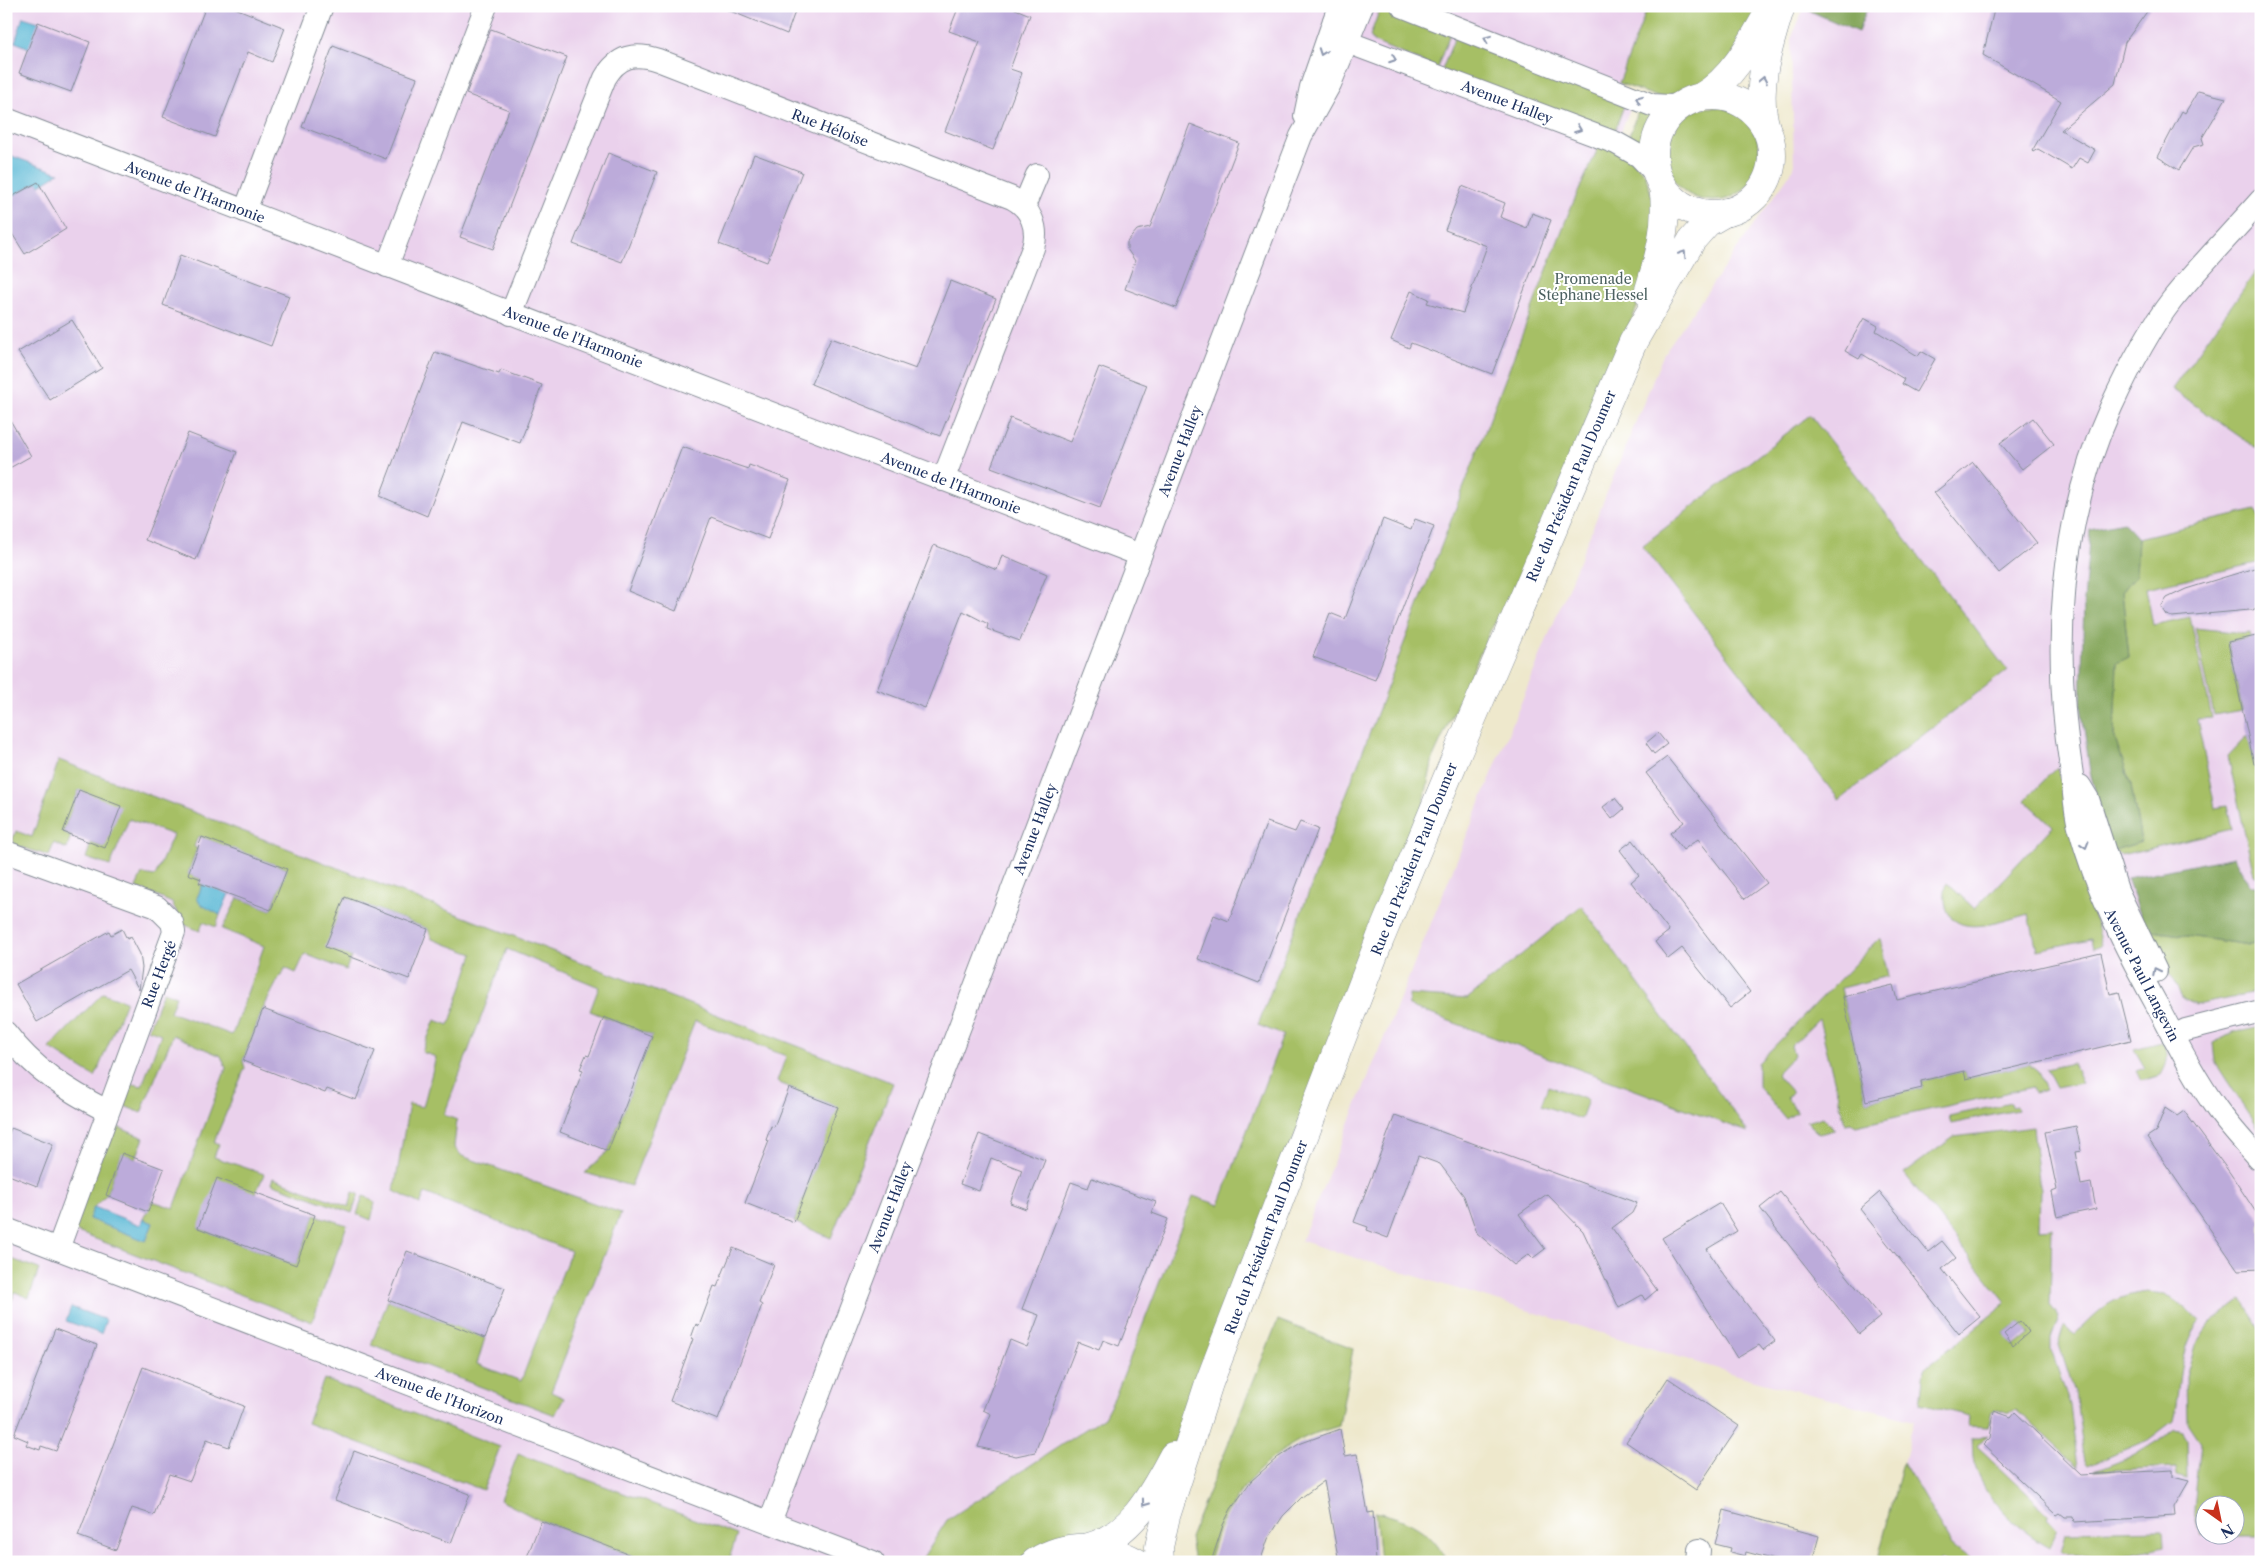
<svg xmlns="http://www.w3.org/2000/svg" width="2267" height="1568" viewBox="0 0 2267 1568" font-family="'Libre Caslon Text',serif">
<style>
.built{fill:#ead1ec;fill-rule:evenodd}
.green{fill:#a6bf65;stroke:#607762;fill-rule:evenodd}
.forest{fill:#84a65a;stroke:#506a5c}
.water{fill:#55b6d4;stroke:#387299}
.building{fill:#bcabda}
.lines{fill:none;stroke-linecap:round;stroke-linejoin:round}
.minor-casing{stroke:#848c95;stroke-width:24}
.major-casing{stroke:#848c95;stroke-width:29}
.minor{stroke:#fff;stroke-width:22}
.major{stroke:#fff;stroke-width:28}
.oneway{stroke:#8d97ae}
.labels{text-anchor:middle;stroke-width:4;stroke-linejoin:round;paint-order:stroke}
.street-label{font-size:14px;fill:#1b2f5e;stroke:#fff}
.park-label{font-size:14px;fill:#4c6160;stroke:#fff}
</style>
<rect width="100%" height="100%" fill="#fff"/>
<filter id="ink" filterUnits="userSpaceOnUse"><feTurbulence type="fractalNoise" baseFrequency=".02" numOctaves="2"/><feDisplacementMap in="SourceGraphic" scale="10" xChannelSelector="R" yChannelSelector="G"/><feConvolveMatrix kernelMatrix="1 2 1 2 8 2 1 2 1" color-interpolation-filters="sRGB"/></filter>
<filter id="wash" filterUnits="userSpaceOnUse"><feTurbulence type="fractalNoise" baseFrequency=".0096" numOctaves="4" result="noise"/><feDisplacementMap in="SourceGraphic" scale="20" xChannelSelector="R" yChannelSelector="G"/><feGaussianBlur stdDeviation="1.12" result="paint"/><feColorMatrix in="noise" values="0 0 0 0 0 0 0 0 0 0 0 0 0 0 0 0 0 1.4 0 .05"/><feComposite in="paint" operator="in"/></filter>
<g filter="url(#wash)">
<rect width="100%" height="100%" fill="#eee8cc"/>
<g class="built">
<polygon points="6,6 1648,6 1619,83 1634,98 1614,150 1600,145 1569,212 1258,1024 1284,1035 1219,1205 1193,1196 1116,1394 1104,1417 947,1520 920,1562 6,1562"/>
<path d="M1805 6H2261V1562H1877L1914 1421 1751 1379 1301 1241 1664 353 1794 168 1791 39ZM2204 1506H2234V1536H2204Z"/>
</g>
<g class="green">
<polygon points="1381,6 1451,31 1437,68 1374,42 1370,36"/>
<polygon points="1648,6 1763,6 1718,77 1666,100 1619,83"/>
<polygon points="1456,34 1626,100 1613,136 1442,70"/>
<polygon points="1640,105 1654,111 1642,146 1627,141"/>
<circle cx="1713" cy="154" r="47"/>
<polygon points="1600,144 1627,156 1645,174 1659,220 1641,298 1517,586 1490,631 1433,758 1422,812 1175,1441 1140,1497 1108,1529 1033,1549 1015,1562 920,1562 947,1520 1104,1417 1116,1394 1193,1196 1219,1205 1283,1035 1258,1025 1569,212"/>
<polygon points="2261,264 2261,442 2256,448 2172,389"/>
<polygon points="1810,415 2007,670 1839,800 1642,546"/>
<polygon points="2256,510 2261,526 2261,562 2146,588 2153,625 2190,617 2212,718 2197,719 2215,808 2227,806 2232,829 2121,855 2111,851 2141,842 2131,786 2114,735 2117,662 2129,657 2122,592 2136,575 2138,538"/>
<polygon points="2195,628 2244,633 2250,632 2251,637 2228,642 2242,710 2214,715"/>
<polygon points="2248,735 2261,795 2261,879 2254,875 2228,756"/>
<polygon points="59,760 893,1083 831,1238 794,1222 837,1107 777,1082 786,1056 695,1021 631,1186 585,1173 608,1151 652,1036 590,1011 599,987 507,949 444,1115 457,1120 454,1147 462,1156 621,1213 551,1392 564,1398 555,1415 371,1345 388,1300 485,1338 477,1364 521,1381 571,1251 425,1193 420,1204 394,1191 409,1104 423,1107 436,1057 422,1052 435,1020 449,1025 473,954 432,939 428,929 345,897 351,957 346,970 305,954 296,973 285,968 282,976 280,976 263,1009 243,1061 245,1068 214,1142 219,1144 214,1157 264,1174 256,1193 198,1228 296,1265 315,1215 347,1225 312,1322 72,1230 113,1125 144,1138 136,1158 122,1154 106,1195 94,1207 146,1241 153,1223 143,1219 152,1201 174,1208 226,1068 221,1056 173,1035 141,1113 120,1104 129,1083 142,1086 161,1034 148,1029 163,992 176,996 170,1012 232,1035 264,946 222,929 238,898 271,910 287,869 198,836 194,847 197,848 188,874 201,879 199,882 203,884 197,898 200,903 220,915 216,927 203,922 200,931 183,924 172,903 136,887 142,874 155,876 173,835 129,819 110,866 86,858 91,843 105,848 79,790 63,832 71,835 67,849 54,843 49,856 15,845 13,839 16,831 32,837"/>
<path d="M2057 767 2101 945 2093 948 2091 939 2037 950 2029 914C2006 919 1959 940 1947 910 1944 901 1944 891 1947 883L1975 909 2053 826 2025 800Z"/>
<polygon points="1581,906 1748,1132 1409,1006 1408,995 1467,999"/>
<polygon points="2146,930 2249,945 2261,943 2261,992 2196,1005 2183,999"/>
<polygon points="1880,938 1888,976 1841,988 1866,1101 1922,1088 1921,1081 1964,1071 1966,1079 2028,1064 2038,1072 2046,1090 2034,1093 2032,1087 1856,1126 1851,1123 1845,1124 1819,1019 1791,1046 1794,1055 1776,1074 1792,1092 1787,1098 1797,1112 1786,1119 1758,1086 1758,1063"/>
<polygon points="103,993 126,1001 95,1077 49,1048"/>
<polygon points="2261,1027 2261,1133 2215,1062 2213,1043 2233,1033"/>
<path d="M2162 1042C2170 1055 2168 1063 2161 1075L2141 1081 2136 1071 2145 1068 2134 1049Z"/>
<polygon points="2073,1063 2082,1083 2056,1088 2046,1069"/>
<polygon points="1548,1086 1588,1100 1581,1119 1541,1105"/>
<polygon points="2011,1103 2012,1107 2016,1106 2017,1110 1951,1124 1949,1116"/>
<polygon points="1823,1117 1835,1130 1819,1134 1806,1122"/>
<path d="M2033 1127 2040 1190 2039 1229 2052 1228 2050 1305 2059 1317 2051 1339V1350L2070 1405 2078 1467 2016 1409 2010 1413 1998 1409 1992 1411 1988 1427 1968 1426 1969 1416 1920 1404 1924 1369 2006 1303 1904 1173 1954 1137ZM2020 1321 2030 1334 2014 1347 2004 1334Z"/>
<polygon points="273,1178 349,1207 353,1192 359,1194 352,1213 271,1183"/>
<polygon points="363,1196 372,1199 375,1203 371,1220 357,1214"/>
<polygon points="6,1257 39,1269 29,1298 15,1292 6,1316"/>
<path d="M2148 1292 2166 1294 2200 1320C2177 1349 2181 1387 2173 1421L2148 1440 2088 1466 2085 1462 2075 1393 2059 1344 2065 1325 2075 1334C2101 1309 2110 1296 2148 1292Z"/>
<path d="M2242 1299 2261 1331V1536H2201L2194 1509 2201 1442 2187 1421 2186 1377 2195 1345 2209 1324ZM2204 1506H2234V1536H2204Z"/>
<path d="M1278 1320 1353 1349 1339 1426C1327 1430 1313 1433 1302 1439 1254 1464 1221 1509 1209 1562H1194L1190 1538Z"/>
<polygon points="324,1379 500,1447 483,1490 307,1423"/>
<polygon points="2175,1430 2183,1432 2187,1439 2188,1478 2177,1475 2176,1467 2095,1471 2133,1456"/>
<path d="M1988 1434 1977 1446 2049 1514 2047 1517 2057 1528 2049 1547C2017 1529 1987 1502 1975 1466 1972 1458 1973 1448 1972 1439Z"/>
<polygon points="518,1454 737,1535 728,1562 648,1562 541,1521 500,1500"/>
<polygon points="1903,1462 1952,1545 1974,1562 1946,1562 1941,1558 1939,1562 1877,1562"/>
<path d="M1375 1512C1405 1518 1435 1531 1446 1562H1380Z"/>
<polygon points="2163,1530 2164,1546 2114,1558 2061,1552 2066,1532"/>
</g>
<g class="forest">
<polygon points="1811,6 1868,6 1858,32 1810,11"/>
<polygon points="2123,522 2138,538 2136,575 2122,592 2129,657 2117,663 2114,735 2131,786 2141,842 2111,851 2090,772 2081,706 2084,600 2090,529"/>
<polygon points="2234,857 2250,886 2261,886 2261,943 2249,945 2146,930 2127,878"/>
</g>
<g class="water">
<polygon points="23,17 39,22 29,48 15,42"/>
<polygon points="6,154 59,173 40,185 37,182 15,195 6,167"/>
<polygon points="203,884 229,894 220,915 200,904 197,898"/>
<polygon points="94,1207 140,1225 143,1219 153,1223 146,1241 89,1219"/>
<polygon points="71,1307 106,1320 101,1334 66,1321"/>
</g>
<g id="blocks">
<g class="building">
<polygon points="206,6 230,6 285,28 272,62 248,52 215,137 163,117"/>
<polygon points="718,6 797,6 787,34"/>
<polygon points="959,6 1008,6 1030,15 1010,69 1022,73 993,150 945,131 980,42 949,31"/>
<polygon points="1998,6 2151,6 2125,42 2115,84 2061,130 2095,150 2088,163 2079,158 2072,169 2038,149 2033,152 2032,151 2061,101 1983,55 1994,10"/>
<polygon points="38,22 90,42 71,92 19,73"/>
<polygon points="491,29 567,57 493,249 460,237 509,110 466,94"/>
<polygon points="333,46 417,78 386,159 302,127"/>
<polygon points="2198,91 2226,98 2202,138 2204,144 2193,147 2179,170 2158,157 2182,111 2185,113"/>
<polygon points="1190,124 1239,143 1176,308 1125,289 1135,261 1127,249 1127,242 1137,230 1150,227"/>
<polygon points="608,153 657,172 622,262 573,244"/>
<polygon points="754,154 802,172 767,262 719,244"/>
<polygon points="38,182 66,229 25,254 6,224 6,200"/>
<polygon points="1462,186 1505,203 1500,217 1527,228 1532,213 1551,220 1492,374 1411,343 1409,348 1391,340 1411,291 1429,299 1427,303 1463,313 1487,246 1445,230"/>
<polygon points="180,255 289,296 271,346 163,305"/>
<polygon points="950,281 996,299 940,436 811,384 831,338 916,369"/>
<polygon points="1864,318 1878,326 1876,331 1918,356 1921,351 1935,359 1916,392 1902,384 1904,379 1862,354 1859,359 1845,351"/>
<polygon points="72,320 102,368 50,400 18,352"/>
<polygon points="435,352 499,374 501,370 542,385 520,443 463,422 427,516 380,496"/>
<polygon points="1099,367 1147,385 1100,508 991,467 1010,418 1070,442"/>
<polygon points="6,413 31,456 6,470"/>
<polygon points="2033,418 2054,444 2022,469 2000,443"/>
<polygon points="188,433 237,452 196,560 145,540"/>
<polygon points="682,447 748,469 749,465 790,480 768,539 711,517 676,611 628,591"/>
<polygon points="1973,462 2037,543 1999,573 1934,493"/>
<polygon points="1383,519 1411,530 1415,519 1434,526 1375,680 1313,657 1330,613 1345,619"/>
<polygon points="934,545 997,570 1002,555 1047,574 1020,641 987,629 988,624 963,611 925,708 877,690"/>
<polygon points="2261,566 2261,609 2172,617 2166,615 2161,607 2167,598 2186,589"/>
<polygon points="2261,635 2261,764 2254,764 2228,642"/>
<polygon points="1658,733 1667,744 1654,754 1646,743"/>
<polygon points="1667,757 1767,883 1745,899 1698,839 1683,850 1670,833 1684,822 1646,773"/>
<polygon points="79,790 121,806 105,848 63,832"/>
<polygon points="1615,798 1624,809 1612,819 1603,807"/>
<polygon points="1267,822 1295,832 1300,822 1318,829 1259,983 1198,959 1214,915 1229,921"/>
<polygon points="202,837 287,869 271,910 199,883 201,879 188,874"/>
<polygon points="1633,840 1750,992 1730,1008 1682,948 1668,959 1655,942 1669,931 1631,882 1639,875 1620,850"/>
<polygon points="345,897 428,929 409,979 325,947"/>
<polygon points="122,929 127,939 131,937 140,954 142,968 139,990 128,970 37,1022 16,984 109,931 111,935"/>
<polygon points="2101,953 2110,994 2119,992 2131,1040 1966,1079 1964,1071 1921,1081 1922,1088 1866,1101 1843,997 1893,985 1897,1000"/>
<polygon points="263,1009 375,1051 356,1100 327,1089 325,1093 243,1061"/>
<polygon points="604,1017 652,1036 608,1151 560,1132 583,1070 580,1069 586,1055 589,1056"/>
<polygon points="789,1088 838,1107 794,1222 745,1203 769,1141 766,1140 771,1126 774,1127"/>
<polygon points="2165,1108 2177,1116 2184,1111 2230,1173 2261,1220 2261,1269 2238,1270 2147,1137 2156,1131"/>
<polygon points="1395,1115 1637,1203 1632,1213 1612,1228 1657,1290 1645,1300 1642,1295 1619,1308 1583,1231 1547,1194 1519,1214 1545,1249 1533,1258 1529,1254 1514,1265 1477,1233 1464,1196 1440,1164 1418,1156 1388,1238 1367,1230 1368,1227 1354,1222"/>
<polygon points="2076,1126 2081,1151 2075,1152 2081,1185 2091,1183 2096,1209 2057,1217 2052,1192 2057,1190 2045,1132"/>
<polygon points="11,1128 53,1144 37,1186 6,1174 6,1141"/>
<polygon points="979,1134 1045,1160 1026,1209 1010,1203 1022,1170 991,1158 979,1191 960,1184"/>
<polygon points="122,1153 164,1169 148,1212 106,1195"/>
<polygon points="217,1178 315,1215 296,1265 198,1228"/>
<polygon points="1092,1178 1156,1202 1152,1213 1168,1219 1119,1346 1103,1340 1099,1350 1078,1342 1035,1452 1016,1456 978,1447 991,1414 983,1410 1010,1340 1027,1347 1039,1315 1022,1309 1071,1182 1088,1188"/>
<polygon points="1780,1192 1880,1317 1859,1334 1760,1208"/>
<polygon points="1880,1192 1928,1252 1942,1241 1956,1258 1942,1269 1980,1317 1959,1334 1860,1209"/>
<polygon points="1720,1203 1737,1231 1707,1249 1721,1271 1775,1341 1763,1350 1759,1345 1737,1358 1662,1238"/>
<polygon points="733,1248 774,1265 759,1303 762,1305 718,1420 670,1401 693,1339 691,1338 696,1324 699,1326 714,1286 717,1287"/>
<polygon points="407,1251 505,1288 485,1338 388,1300"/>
<polygon points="2020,1321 2029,1332 2013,1346 2004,1334"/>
<polygon points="55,1329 97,1345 56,1451 41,1446 40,1450 26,1445 28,1441 14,1435"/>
<polygon points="143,1367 244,1406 229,1447 207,1439 190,1481 169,1474 154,1515 132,1508 116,1550 78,1536"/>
<polygon points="1668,1378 1739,1426 1696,1490 1626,1442"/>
<polygon points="1994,1411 2011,1417 2015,1412 2081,1475 2173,1470 2173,1477 2189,1481 2174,1507 2175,1516 2074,1522 2073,1517 2065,1517 2060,1513 2057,1515 1983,1445 1990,1438"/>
<polygon points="1340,1429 1345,1456 1357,1454 1368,1513 1373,1512 1376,1562 1339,1562 1324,1481 1302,1497 1283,1516 1268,1539 1260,1562 1211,1562 1223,1525 1231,1509 1251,1481 1277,1458 1299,1444"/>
<polygon points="354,1451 470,1494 451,1543 335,1500"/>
<polygon points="1724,1510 1819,1536 1812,1562 1783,1562 1746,1552 1745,1556 1730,1552 1731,1548 1715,1544"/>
<polygon points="541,1521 644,1560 644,1562 525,1562"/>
</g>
</g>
</g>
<g filter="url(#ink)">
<use href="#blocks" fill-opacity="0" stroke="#848c95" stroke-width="1"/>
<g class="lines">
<defs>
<g id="minor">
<polyline points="1402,6 1652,105 1671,106 1686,103"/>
<polyline points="1334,21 1339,35 1347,42 1616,143 1639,156 1658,176"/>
<polyline points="1305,116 1311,87 1339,6"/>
<polyline points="6,119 1140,555"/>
<polyline points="1024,206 1037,175"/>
<polyline points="245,211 322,6"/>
<polyline points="387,266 486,6"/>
<path d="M511 314 605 78C618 56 634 52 658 60L1012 198C1031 208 1039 228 1033 248L943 480"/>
<polyline points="2080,786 2088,799 2117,890 2156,971"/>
<polyline points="6,852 157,907 172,922 174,932 58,1249"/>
<path d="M6 1033C33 1069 68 1091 107 1111"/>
<polyline points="2173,1036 2186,1030 2261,1011"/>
<path d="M2258 1158C2244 1142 2229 1126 2217 1109 2194 1077 2176 1041 2158 1007 2126 949 2096 890 2079 826 2074 807 2074 787 2071 768 2052 648 2060 519 2111 407 2128 370 2148 331 2172 300 2200 265 2232 233 2261 200"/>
<polyline points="6,1229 873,1562"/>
<polyline points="770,1522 1301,136 1330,84 1362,6"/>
<polyline points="1698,1562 1699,1550"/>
</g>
<g id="major">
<circle cx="1713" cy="155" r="59"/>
<path d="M1701 97C1734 78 1753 40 1771 8"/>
<path d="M1766 128C1754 88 1769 45 1781 6"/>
<path d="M1648 293C1659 258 1669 223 1663 186"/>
<path d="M1089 1547C1132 1535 1153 1493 1173 1456"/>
<path d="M1035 1562C1067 1542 1104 1544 1136 1562"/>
<polyline points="1160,1562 1159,1547 1166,1516 1209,1383 1380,939 1460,747 1633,342 1692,240 1707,223 1726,212"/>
</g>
</defs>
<use href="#minor" class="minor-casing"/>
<use href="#major" class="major-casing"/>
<use href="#minor" class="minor"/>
<use href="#major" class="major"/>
</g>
<defs><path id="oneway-chevron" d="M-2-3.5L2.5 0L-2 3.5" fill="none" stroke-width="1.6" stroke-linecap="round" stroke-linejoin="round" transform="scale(1.25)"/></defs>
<g class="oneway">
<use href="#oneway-chevron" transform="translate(1487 39) rotate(-158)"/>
<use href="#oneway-chevron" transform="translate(1322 52) rotate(110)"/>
<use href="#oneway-chevron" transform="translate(1393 59) rotate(20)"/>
<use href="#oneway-chevron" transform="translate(1763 80) rotate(-79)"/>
<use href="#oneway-chevron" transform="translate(1639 99) rotate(-158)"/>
<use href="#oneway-chevron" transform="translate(1578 129) rotate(21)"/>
<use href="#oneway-chevron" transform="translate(1683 254) rotate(-58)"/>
<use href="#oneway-chevron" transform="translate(2085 845) rotate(73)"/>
<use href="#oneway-chevron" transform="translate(2156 971) rotate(-117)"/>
<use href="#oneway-chevron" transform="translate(1145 1503) rotate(126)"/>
</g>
</g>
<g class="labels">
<g class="street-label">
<text transform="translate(1507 102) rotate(21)" y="5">Avenue Halley</text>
<text transform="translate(830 128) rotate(21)" y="5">Rue Héloise</text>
<text transform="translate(195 192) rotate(21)" y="5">Avenue de l'Harmonie</text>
<text transform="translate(573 337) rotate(21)" y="5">Avenue de l'Harmonie</text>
<text transform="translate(1180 451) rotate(-69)" y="5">Avenue Halley</text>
<text transform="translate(951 483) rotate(21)" y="5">Avenue de l'Harmonie</text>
<text transform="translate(1571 486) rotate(-67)" y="5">Rue du Président Paul Doumer</text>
<text transform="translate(1035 829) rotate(-69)" y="5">Avenue Halley</text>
<text transform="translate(1414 859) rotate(-68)" y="5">Rue du Président Paul Doumer</text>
<text transform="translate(159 974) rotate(-69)" y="5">Rue Hergé</text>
<text transform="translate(2142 975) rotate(63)" y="5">Avenue Paul Langevin</text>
<text transform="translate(890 1207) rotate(-69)" y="5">Avenue Halley</text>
<text transform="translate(1266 1237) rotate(-69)" y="5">Rue du Président Paul Doumer</text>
<text transform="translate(440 1396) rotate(21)" y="5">Avenue de l'Horizon</text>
</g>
<g class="park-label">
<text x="1593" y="284">Promenade<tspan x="1593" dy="16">Stéphane Hessel</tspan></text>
</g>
</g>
<rect width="2267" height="1568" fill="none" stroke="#fff" stroke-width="25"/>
<g transform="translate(2220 1520) rotate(147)"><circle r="24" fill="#ffffff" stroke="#a4acbf"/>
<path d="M0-4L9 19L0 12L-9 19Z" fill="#c8321e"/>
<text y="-8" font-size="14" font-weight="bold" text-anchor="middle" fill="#1b2f5e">N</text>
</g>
</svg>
